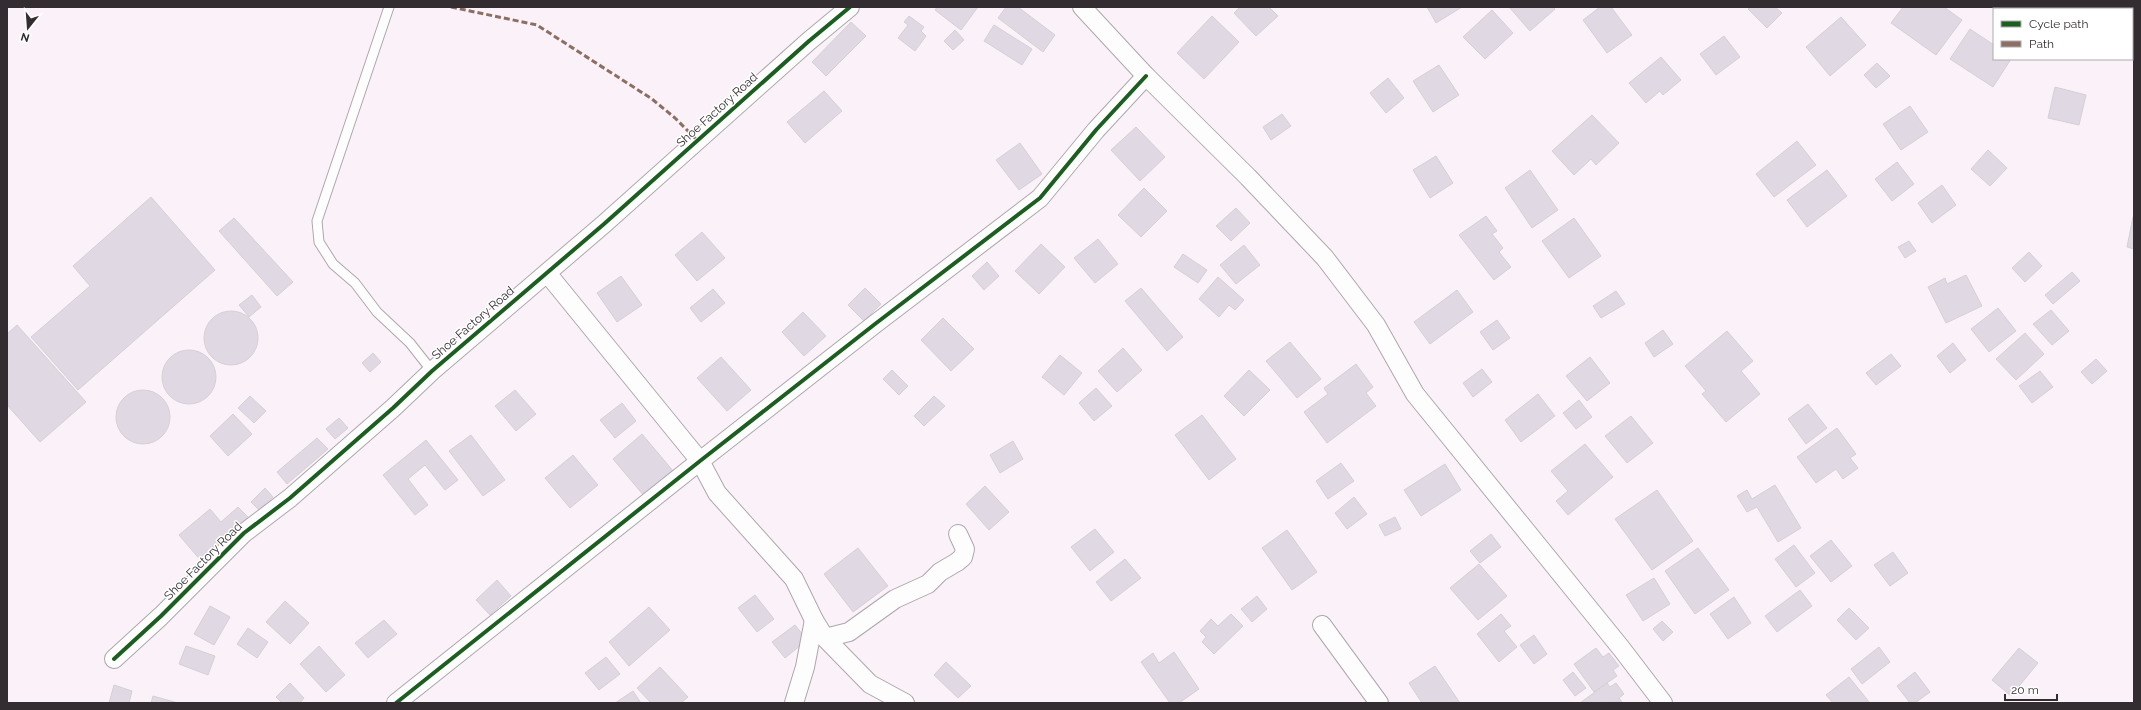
<svg xmlns="http://www.w3.org/2000/svg" width="2141" height="710" viewBox="0 0 2141 710" font-family="Raleway,sans-serif">
<style>
.building{fill:#e0d8e2;stroke:#d6d0d6}
.lines{fill:none;stroke-linecap:round;stroke-linejoin:round}
.lane-casing{stroke:#aea7ac;stroke-width:11}
.street-casing{stroke:#aea7ac;stroke-width:20}
.lane{stroke:#fefdfe;stroke-width:9}
.street{stroke:#fefdfe;stroke-width:18}
.quiet{stroke:#8d6e63;stroke-width:3;stroke-dasharray:6 3;stroke-linecap:butt}
.cycleway-casing{stroke:#fff;stroke-width:6}
.cycleway{stroke:#1b5e20;stroke-width:4}
.labels{text-anchor:middle;stroke-width:3;stroke-linejoin:round;paint-order:stroke}
.street-label{font-size:12px;fill:#332d31;stroke:#fff}
</style>
<rect width="100%" height="100%" fill="#faf2f8"/>
<g class="building">
<polygon points="937,7 978,7 961,30 935,10"/>
<polygon points="1006,7 1018,7 1055,35 1043,52 998,18"/>
<polygon points="1240,7 1269,7 1278,16 1256,36 1234,13"/>
<polygon points="1427,7 1462,7 1436,23"/>
<polygon points="1509,7 1553,7 1555,9 1530,31"/>
<polygon points="1600,7 1611,7 1632,35 1607,53 1583,20"/>
<polygon points="1751,7 1775,7 1782,13 1767,28 1748,9"/>
<polygon points="1903,7 1944,7 1962,20 1936,55 1891,23"/>
<polygon points="2072,7 2110,7 2109,9 2071,9"/>
<polygon points="1492,10 1513,33 1485,59 1463,37"/>
<polygon points="909,16 924,27 921,31 926,36 915,51 898,38 908,25 904,22"/>
<polygon points="1212,16 1239,42 1204,79 1177,53"/>
<polygon points="1841,17 1866,45 1830,76 1806,47"/>
<polygon points="851,22 866,36 826,76 812,62"/>
<polygon points="994,25 1032,49 1022,65 984,41"/>
<polygon points="1970,29 1994,45 1994,59 2011,59 1993,87 1950,59"/>
<polygon points="955,30 964,40 953,50 944,41"/>
<polygon points="1724,36 1740,57 1716,75 1700,54"/>
<polygon points="1661,57 1681,80 1663,95 1660,91 1646,103 1629,83"/>
<polygon points="1877,63 1890,76 1876,88 1864,75"/>
<polygon points="1439,65 1459,95 1433,112 1413,81"/>
<polygon points="1388,78 1404,98 1386,113 1370,93"/>
<polygon points="2055,87 2086,95 2079,125 2048,118"/>
<polygon points="824,91 842,111 805,143 787,122"/>
<polygon points="1910,106 1928,132 1901,150 1883,124"/>
<polygon points="1282,114 1291,126 1271,140 1263,127"/>
<polygon points="1592,115 1619,143 1596,165 1591,159 1574,175 1552,151"/>
<polygon points="1136,127 1165,157 1140,181 1111,150"/>
<polygon points="1797,141 1816,165 1774,197 1756,174"/>
<polygon points="1020,143 1042,174 1019,190 996,160"/>
<polygon points="1988,150 2007,168 1990,186 1971,169"/>
<polygon points="1436,156 1453,183 1430,198 1413,170"/>
<polygon points="1897,162 1914,184 1892,201 1875,179"/>
<polygon points="1530,170 1558,210 1532,228 1505,188"/>
<polygon points="1827,170 1847,196 1807,227 1787,200"/>
<polygon points="1942,185 1956,205 1932,223 1918,203"/>
<polygon points="1144,188 1167,211 1141,237 1118,215"/>
<polygon points="151,197 215,270 78,390 31,337 90,286 73,266"/>
<polygon points="1236,208 1250,223 1231,241 1216,226"/>
<polygon points="1486,216 1497,231 1492,234 1503,248 1499,252 1511,267 1494,280 1459,235"/>
<polygon points="2133,217 2134,217 2134,249 2127,247"/>
<polygon points="234,218 293,282 277,296 219,231"/>
<polygon points="1574,218 1601,256 1569,278 1542,241"/>
<polygon points="702,232 725,258 697,281 675,255"/>
<polygon points="1098,239 1118,264 1095,283 1074,258"/>
<polygon points="1909,241 1916,251 1905,258 1898,247"/>
<polygon points="1041,244 1065,267 1039,294 1015,271"/>
<polygon points="1244,245 1260,265 1236,284 1220,265"/>
<polygon points="2029,252 2042,266 2025,282 2012,268"/>
<polygon points="1183,254 1207,270 1198,283 1174,267"/>
<polygon points="987,262 999,276 984,290 972,276"/>
<polygon points="2072,272 2080,281 2053,304 2045,295"/>
<polygon points="1966,275 1982,306 1946,323 1928,287 1945,278 1947,284"/>
<polygon points="621,276 642,305 617,322 597,293"/>
<polygon points="1218,277 1244,300 1235,310 1229,305 1219,317 1199,299"/>
<polygon points="865,288 881,304 864,321 848,305"/>
<polygon points="1141,288 1183,337 1167,351 1125,301"/>
<polygon points="713,289 725,303 701,322 690,308"/>
<polygon points="1457,290 1473,312 1430,344 1414,322"/>
<polygon points="1616,291 1625,304 1601,318 1593,306"/>
<polygon points="252,295 261,307 249,317 239,305"/>
<polygon points="1998,308 2016,331 1989,352 1971,329"/>
<polygon points="2051,310 2069,331 2052,345 2033,324"/>
<circle cx="231" cy="338" r="27"/>
<polygon points="803,312 826,336 804,356 782,332"/>
<polygon points="943,318 974,349 951,371 921,340"/>
<polygon points="1497,320 1510,338 1493,350 1480,332"/>
<polygon points="17,325 86,402 40,442 7,405 7,334"/>
<polygon points="1663,330 1673,344 1654,357 1645,343"/>
<polygon points="1727,331 1753,361 1741,371 1760,394 1726,422 1702,394 1706,391 1685,366"/>
<polygon points="2025,333 2044,354 2016,380 1996,359"/>
<polygon points="1290,342 1321,379 1297,398 1266,361"/>
<polygon points="1953,343 1966,360 1950,373 1937,356"/>
<polygon points="1123,348 1142,370 1117,392 1098,371"/>
<circle cx="189" cy="377" r="27"/>
<polygon points="373,353 381,362 370,372 362,363"/>
<polygon points="1891,354 1901,366 1876,385 1866,373"/>
<polygon points="1060,355 1082,373 1064,395 1042,377"/>
<polygon points="721,357 751,390 727,411 697,378"/>
<polygon points="1590,357 1610,383 1587,401 1566,376"/>
<polygon points="2096,359 2107,371 2092,384 2081,372"/>
<polygon points="1356,364 1373,387 1366,393 1376,406 1327,443 1304,412 1328,394 1324,388"/>
<polygon points="1482,369 1492,382 1473,397 1463,383"/>
<polygon points="892,370 908,386 899,395 883,379"/>
<polygon points="1249,370 1270,390 1244,416 1224,396"/>
<polygon points="2040,371 2053,387 2032,403 2019,386"/>
<polygon points="1096,388 1112,406 1094,421 1079,403"/>
<circle cx="143" cy="417" r="27"/>
<polygon points="515,390 536,414 516,431 495,406"/>
<polygon points="1538,394 1555,416 1521,442 1505,420"/>
<polygon points="250,396 266,411 254,423 238,408"/>
<polygon points="934,396 945,406 924,426 914,416"/>
<polygon points="1579,400 1592,417 1576,429 1563,413"/>
<polygon points="622,403 636,421 615,438 600,420"/>
<polygon points="1808,404 1827,428 1806,444 1788,419"/>
<polygon points="233,414 252,434 228,456 210,436"/>
<polygon points="1202,415 1236,459 1209,480 1175,435"/>
<polygon points="1631,416 1653,443 1627,463 1605,436"/>
<polygon points="339,418 348,428 335,439 326,429"/>
<polygon points="1837,428 1856,454 1850,458 1858,468 1843,479 1836,469 1816,483 1797,457"/>
<polygon points="642,434 674,472 645,497 613,459"/>
<polygon points="471,435 505,480 483,496 449,451"/>
<polygon points="317,438 328,449 287,484 277,472"/>
<polygon points="426,440 458,480 445,490 425,465 408,479 428,505 415,515 383,475"/>
<polygon points="1013,441 1023,459 1000,473 990,455"/>
<polygon points="1585,444 1613,477 1568,515 1556,501 1568,491 1551,471"/>
<polygon points="573,455 598,485 570,508 545,478"/>
<polygon points="1341,463 1354,481 1328,499 1316,481"/>
<polygon points="1445,464 1461,490 1421,516 1404,490"/>
<polygon points="1775,485 1801,528 1778,542 1757,507 1747,512 1737,496 1747,490 1752,499"/>
<polygon points="985,486 1009,512 989,530 966,504"/>
<polygon points="265,488 273,497 259,510 251,502"/>
<polygon points="1657,490 1693,541 1652,570 1615,519"/>
<polygon points="1354,497 1367,514 1347,529 1335,513"/>
<polygon points="238,507 251,520 202,562 179,535 210,509 221,522"/>
<polygon points="1395,517 1401,529 1385,536 1379,525"/>
<polygon points="1095,529 1114,552 1090,571 1071,547"/>
<polygon points="1287,530 1317,572 1292,590 1262,548"/>
<polygon points="1491,534 1501,547 1480,563 1470,551"/>
<polygon points="1831,540 1852,566 1831,582 1810,556"/>
<polygon points="1794,545 1815,573 1796,587 1775,559"/>
<polygon points="858,548 888,586 853,612 824,574"/>
<polygon points="1698,548 1729,590 1695,614 1665,571"/>
<polygon points="1893,552 1908,573 1890,586 1874,565"/>
<polygon points="1125,559 1141,578 1111,601 1096,582"/>
<polygon points="1479,564 1507,596 1478,620 1450,588"/>
<polygon points="1654,578 1670,604 1643,621 1626,595"/>
<polygon points="497,580 511,596 490,615 476,600"/>
<polygon points="1800,590 1812,606 1777,632 1765,616"/>
<polygon points="755,595 774,619 757,632 738,608"/>
<polygon points="1257,596 1267,609 1252,622 1241,609"/>
<polygon points="1734,597 1751,623 1728,639 1710,614"/>
<polygon points="285,601 309,623 290,644 266,622"/>
<polygon points="210,606 230,617 214,645 194,634"/>
<polygon points="649,607 670,630 629,666 609,642"/>
<polygon points="1849,608 1869,628 1856,640 1837,620"/>
<polygon points="1231,614 1243,626 1214,654 1202,642 1206,637 1200,631 1211,619 1218,626"/>
<polygon points="1501,614 1511,626 1504,631 1517,647 1499,662 1477,634"/>
<polygon points="384,620 397,634 368,658 355,643"/>
<polygon points="1662,621 1673,632 1663,641 1653,629"/>
<polygon points="795,625 807,640 785,658 772,642"/>
<polygon points="248,628 268,642 257,658 237,644"/>
<polygon points="1534,635 1547,654 1534,664 1520,645"/>
<polygon points="186,646 215,656 208,675 179,664"/>
<polygon points="319,646 345,675 326,692 300,664"/>
<polygon points="1879,647 1890,662 1862,684 1851,669"/>
<polygon points="1596,648 1603,657 1609,653 1619,666 1613,670 1617,676 1594,692 1574,664"/>
<polygon points="2019,648 2038,663 2011,696 1992,680"/>
<polygon points="1174,652 1199,689 1179,703 1170,703 1141,662 1153,653 1159,663"/>
<polygon points="606,657 620,674 599,690 585,673"/>
<polygon points="946,662 971,686 958,698 934,675"/>
<polygon points="1435,666 1460,703 1422,703 1409,683"/>
<polygon points="660,667 688,697 681,703 651,703 637,688"/>
<polygon points="1573,672 1586,688 1575,696 1563,680"/>
<polygon points="1915,672 1930,692 1915,703 1910,703 1897,686"/>
<polygon points="1849,677 1870,703 1833,703 1826,695"/>
<polygon points="290,683 304,698 300,703 282,703 276,697"/>
<polygon points="1607,683 1610,687 1616,683 1624,694 1619,698 1622,702 1580,703"/>
<polygon points="114,685 132,691 129,703 109,703"/>
<polygon points="633,691 641,703 615,703"/>
<polygon points="153,696 178,703 151,703"/>
</g>
<g class="lines">
<defs>
<polyline id="lane" points="389,7 317,221 319,242 333,264 355,283 377,312 410,343 432,371"/>
<g id="street">
<polyline points="1082,7 1146,76 1248,177 1325,258 1376,325 1415,394 1621,648 1663,703"/>
<polyline points="547,273 700,461 717,493 794,579 814,620 825,638 870,684 905,703"/>
<polyline points="1322,625 1379,703"/>
<polyline points="825,638 849,632 895,599 928,584 940,572 957,562 963,557 965,549 958,534"/>
<polyline points="114,659 161,616 244,533 290,498 393,408 432,371 604,224 809,41 850,7"/>
<polyline points="396,703 700,461 875,324 1040,198 1096,130 1146,76"/>
<polyline points="794,703 805,667 814,620"/>
</g>
</defs>
<use href="#lane" class="lane-casing"/>
<use href="#street" class="street-casing"/>
<use href="#lane" class="lane"/>
<use href="#street" class="street"/>
<polyline class="quiet" points="451,7 537,25 652,99 675,118 697,140"/>
<defs>
<g id="cycleway">
<polyline points="114,659 161,616 244,533 290,498 393,408 432,371 604,224 809,41 850,7"/>
<polyline points="396,703 700,461 875,324 1040,198 1096,130 1146,76"/>
</g>
</defs>
<use href="#cycleway" class="cycleway-casing"/>
<use href="#cycleway" class="cycleway"/>
</g>
<g class="labels">
<g class="street-label">
<text transform="translate(717 110) rotate(-42)" y="4">Shoe Factory Road</text>
<text transform="translate(473 323) rotate(-41)" y="4">Shoe Factory Road</text>
<text transform="translate(203 561) rotate(-45)" y="4">Shoe Factory Road</text>
</g>
</g>
<rect width="2141" height="710" fill="none" stroke="#332d31" stroke-width="16"/>
<rect x="1993" y="8" width="140" height="52" fill="#ffffff" stroke="#adabad"/>
<rect x="2001" y="21" width="20" height="6" fill="#1b5e20" stroke="#adabad"/>
<text x="2029" y="28" font-size="12" fill="#332d31">Cycle path</text>
<rect x="2001" y="41" width="20" height="6" fill="#8d6e63" stroke="#adabad"/>
<text x="2029" y="48" font-size="12" fill="#332d31">Path</text>
<g transform="translate(28 28) rotate(197)" stroke="#ffffff" stroke-width="3" paint-order="stroke">
<path d="M0-3L7 15L0 10L-7 15Z" fill="#332d31"/>
<text y="-6" font-size="11" font-weight="bold" text-anchor="middle" fill="#332d31">N</text>
</g>
<path d="M2005 694v6h52v-6" fill="none" stroke="#332d31" stroke-width="2"/>
<text x="2011" y="694" font-size="12" fill="#332d31" stroke="#ffffff" stroke-width="3" paint-order="stroke">20 m</text>
</svg>
